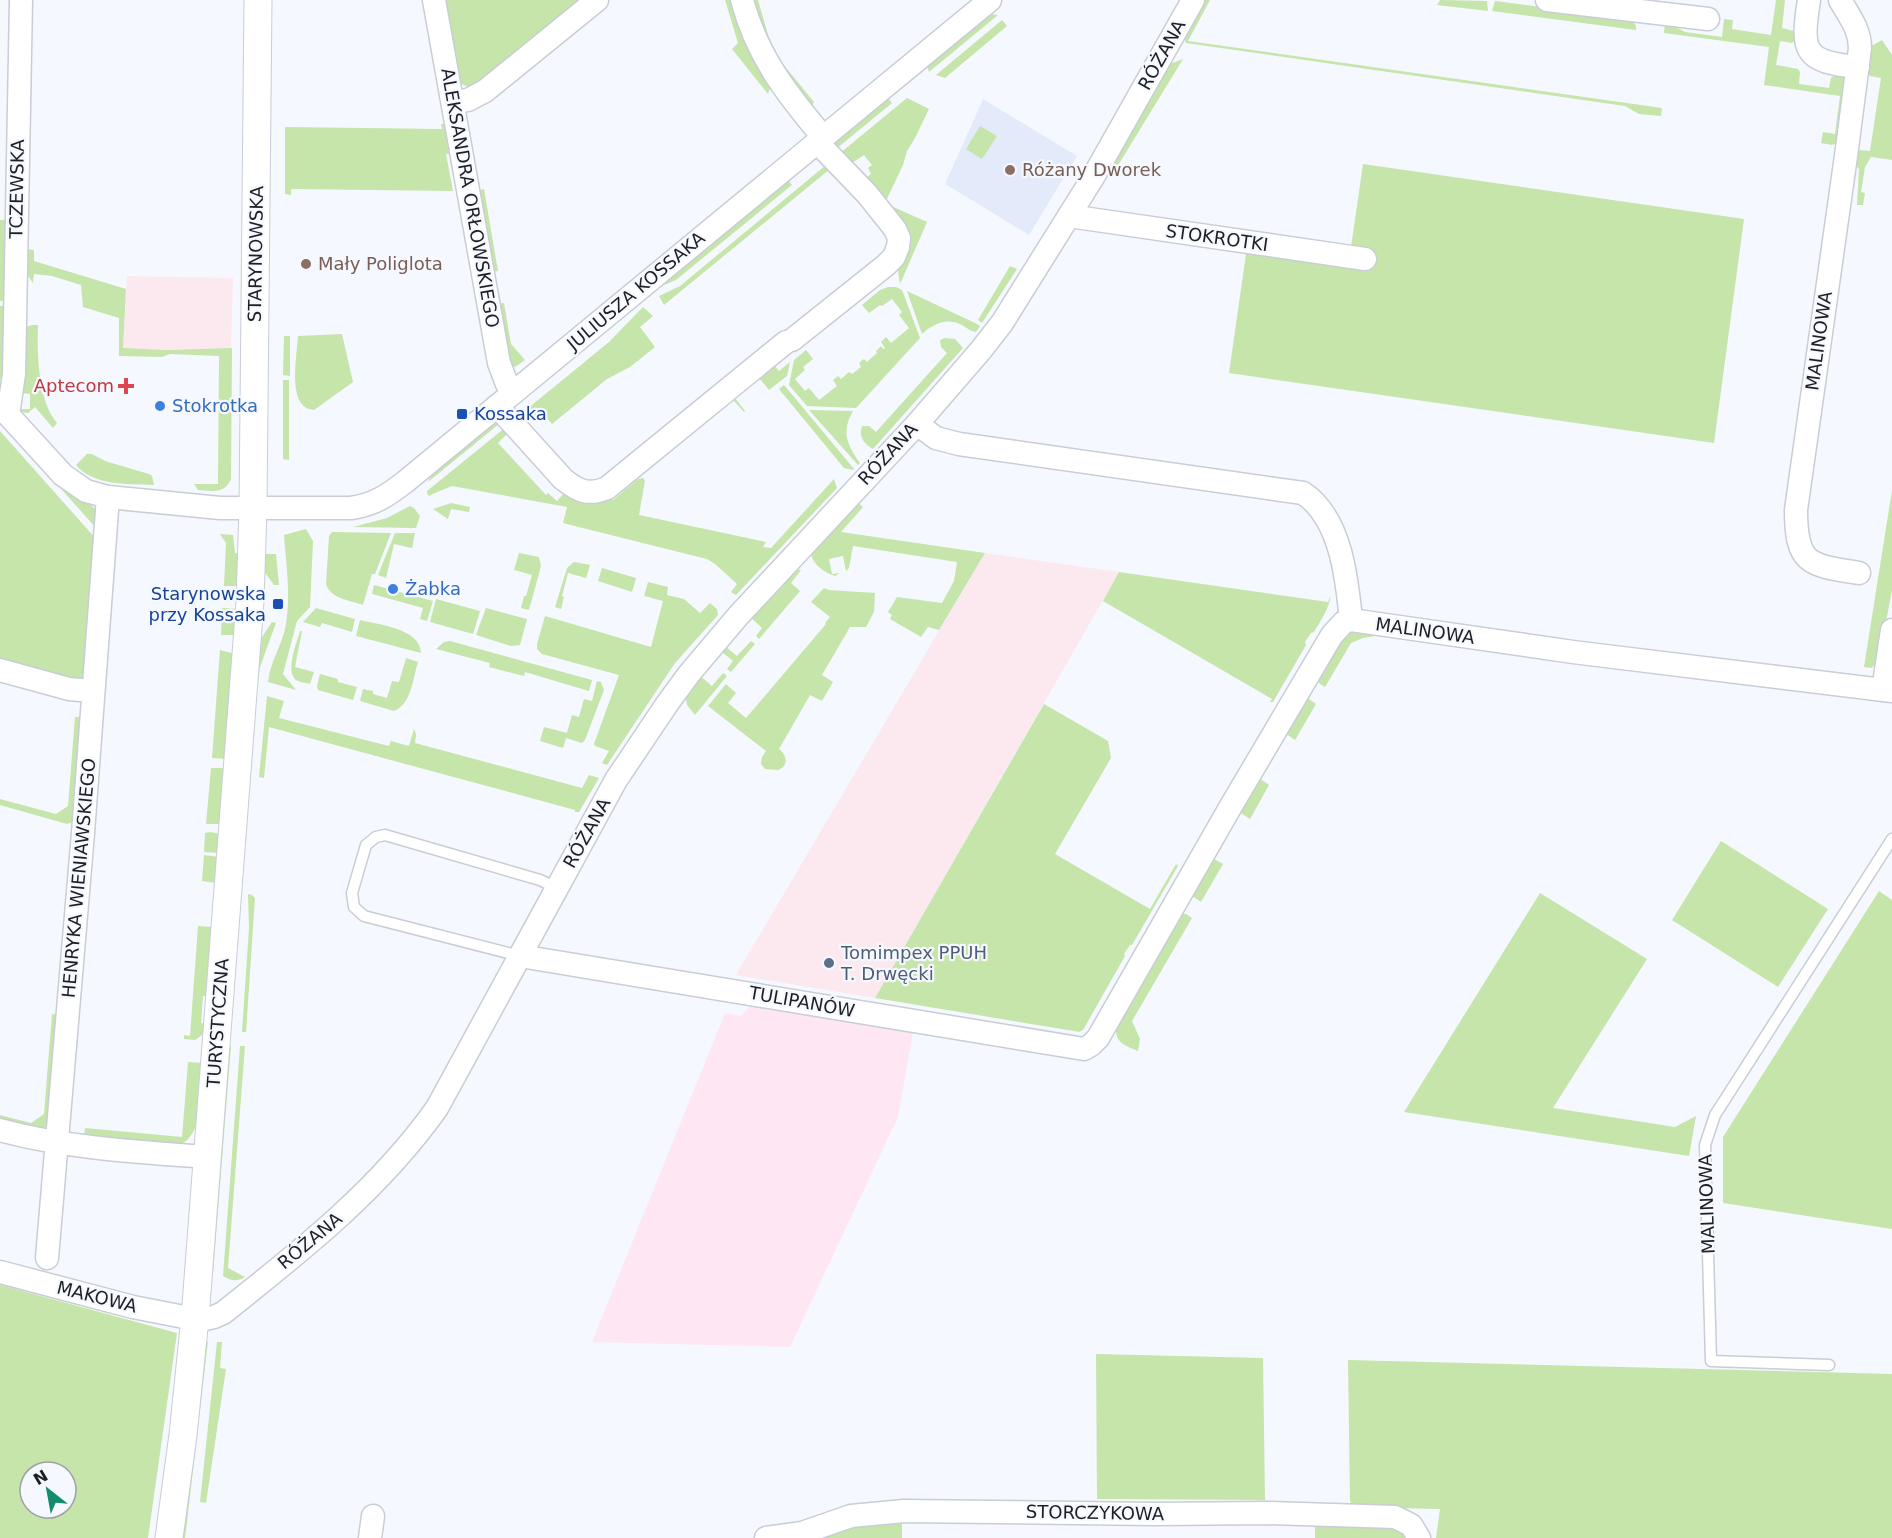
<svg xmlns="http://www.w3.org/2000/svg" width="1892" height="1538" viewBox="0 0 1892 1538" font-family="'DejaVu Sans',sans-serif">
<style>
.commercial{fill:#fce8ef}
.industrial{fill:#fee6f3}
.built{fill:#e3ebfb}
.green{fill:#c5e5aa;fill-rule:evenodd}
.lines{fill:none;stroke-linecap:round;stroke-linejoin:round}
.service-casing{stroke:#c8cdd6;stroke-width:13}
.minor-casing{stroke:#c8cdd6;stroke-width:25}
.tertiary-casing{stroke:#c8cdd6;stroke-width:29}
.service{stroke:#fff;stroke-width:10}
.minor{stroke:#fff;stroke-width:22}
.tertiary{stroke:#fff;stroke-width:27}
.education-dot{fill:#8d6e63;stroke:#f5f8fe;stroke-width:2}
.health-dot{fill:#e0444e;stroke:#f5f8fe;stroke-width:2}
.shop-dot{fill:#3f7fe0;stroke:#f5f8fe;stroke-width:2}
.transit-dot{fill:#1a4fb4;stroke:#f5f8fe;stroke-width:2}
.service-dot{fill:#5c6f8a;stroke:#f5f8fe;stroke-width:2}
.labels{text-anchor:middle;stroke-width:4.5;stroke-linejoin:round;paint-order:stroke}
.street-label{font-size:18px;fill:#1e1f23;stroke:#f5f8fe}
.education-label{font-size:18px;fill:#785e54;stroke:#f5f8fe;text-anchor:start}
.health-label{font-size:18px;fill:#be3a42;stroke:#f5f8fe;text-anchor:end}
.shop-label{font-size:18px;fill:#366cbe;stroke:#f5f8fe;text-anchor:start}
.transit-label{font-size:18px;fill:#164399;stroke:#f5f8fe;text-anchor:start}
.service-label{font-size:18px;fill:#4e5e75;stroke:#f5f8fe;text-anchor:start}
</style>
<rect width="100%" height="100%" fill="#f5f8fe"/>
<g class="commercial">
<polygon points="127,276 233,278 231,348 167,350 123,348"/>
<polygon points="985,553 1119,572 875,998 736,975"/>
</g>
<polygon class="industrial" points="751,1005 913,1032 898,1117 790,1347 592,1342 725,1013 741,1016"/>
<polygon class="built" points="983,99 1077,156 1029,235 945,184"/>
<g class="green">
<path d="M443 0H584L480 85C470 88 464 88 457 79Z"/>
<polygon points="725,0 734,0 771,85 768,94 732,49 738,43"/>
<polygon points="751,0 758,0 773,52 814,102 810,109 779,69"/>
<polygon points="1204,0 1210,0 1188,41 1662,108 1661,116 1639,114 1625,106 1186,43 1183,36"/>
<polygon points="1440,0 1487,1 1488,11 1437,5"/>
<polygon points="1776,0 1785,0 1782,28 1794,31 1796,40 1792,43 1780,41 1776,65 1798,69 1800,72 1799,84 1829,88 1831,78 1835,75 1846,77 1838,142 1832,145 1821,143 1823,132 1835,134 1840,96 1764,85 1769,47 1664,33 1665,23 1672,25 1685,32 1722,37 1724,19 1733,20 1732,29 1771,35"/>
<polygon points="1495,1 1631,18 1636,26 1636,30 1492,11"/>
<polygon points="989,14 998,15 929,72 927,66"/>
<polygon points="1002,20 1007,26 945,78 936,75"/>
<polygon points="1882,40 1892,55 1892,160 1871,157 1865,167 1861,192 1865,193 1863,205 1857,205 1859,169 1854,163 1857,152 1860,150 1870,151 1881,78 1870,76 1868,73 1868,48"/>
<polygon points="1183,59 1117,167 1112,164 1167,65"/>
<polygon points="888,98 892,103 836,149 835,144 838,138"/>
<polygon points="907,98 929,109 915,138 907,151 903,165 885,203 865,179 871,174 868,168 872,165 864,155 852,163 839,154"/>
<polygon points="441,124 444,124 449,154 446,154 453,191 291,189 291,195 285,194 285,127 442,129"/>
<polygon points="980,126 997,136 982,159 966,149"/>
<polygon points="1363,164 1744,219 1714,443 1229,373 1249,233 1351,247"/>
<polygon points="826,165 830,169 664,305 659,296 680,286"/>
<polygon points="788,180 792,185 676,280 659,287"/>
<polygon points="484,189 498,271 491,272 477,191"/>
<polygon points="891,206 927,222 900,284 889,209"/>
<rect x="0" y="220" width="8" height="81"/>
<path d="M26 249 34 250V261L126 289 123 348 167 350 232 348 231 479C225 494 212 491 198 490L194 484H218L219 356 170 354 162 357 119 356V318L83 307 81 285 52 276 34 274 33 283 21 266Z"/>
<polygon points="1010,266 1017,269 982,323 978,320"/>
<polygon points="888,287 896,287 902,290 920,338 856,408 807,406 789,385 794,360 806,350 813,359 803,367 805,370 795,379 805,391 809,388 819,400 837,386 833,380 838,376 841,379 849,372 852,374 861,367 859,363 864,359 867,362 877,353 876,351 881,346 883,349 885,348 881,342 886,337 891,343 909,328 899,315 902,312 892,299 882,306 880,305 869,313 862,305 880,290"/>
<path d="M907 291 975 323 980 326 976 332C970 331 967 328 962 325 947 317 933 324 922 334Z"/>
<polygon points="504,303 511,344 525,360 515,367 509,364 497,304"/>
<polygon points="0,306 8,306 3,378 0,379"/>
<polygon points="643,307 653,316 640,327 655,347 630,367 607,379 552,424 541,411 529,422 521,414 609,342"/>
<path d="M32 325H38C37 354 38 401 57 423L53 428 35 407 28 413 21 412V409H30V394L21 393 26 327Z"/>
<path d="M342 334 353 382 314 410C311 409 307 409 305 407 289 396 297 354 298 336Z"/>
<polygon points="284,336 290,336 290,376 283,375"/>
<path d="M945 338 955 339 963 348 873 449C864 444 858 436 862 426H869L876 432 947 353 941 347 940 340Z"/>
<polygon points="790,362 787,376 769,390 759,378 735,398 745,411 744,412 733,400 690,435 686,430 773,364 779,371"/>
<polygon points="283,380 289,380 289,460 283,459"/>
<polygon points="784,385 854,469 853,470 844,468 779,389"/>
<path d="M809 410 853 411C841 431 847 445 860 463L858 465Z"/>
<polygon points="494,424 499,424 428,482 432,473 487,427"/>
<polygon points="506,427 509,432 498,443 546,495 548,493 557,501 566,491 609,495 613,500 638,479 643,478 645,481 639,515 766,542 763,547 771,548 834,479 837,488 736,595 731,592 737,584 715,564 707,559 563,523 567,507 452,486 428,496 427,491"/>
<polygon points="0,431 97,540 86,674 79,680 0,663"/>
<path d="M87 454H92L105 461 149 474 152 476 154 485C129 484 93 486 76 465Z"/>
<path d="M56 483C68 493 92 501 99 514L95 527Z"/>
<polygon points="1892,490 1892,590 1879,658 1872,668 1864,667"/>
<path d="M857 502 863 507 841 532 985 553 939 630 928 627 921 637 890 619 892 615 888 612 897 597 942 603 954 581 957 562 853 546 849 568 846 571 843 556 829 559 832 574 840 573 835 576C825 573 812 564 811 553Z"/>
<polygon points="451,503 470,507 469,512 451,509 448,519 433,509"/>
<polygon points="410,506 414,508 420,516 416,528 353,527 387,518"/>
<path d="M306 529 313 541 310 607 297 621 283 674 296 690 268 682C270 661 283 644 286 624 291 594 286 565 284 535Z"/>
<path d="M332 532 391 533 375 574H372L363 605C349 600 331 599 326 584L329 536Z"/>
<polygon points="395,533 415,533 412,548 394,544 386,578 378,575"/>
<polygon points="220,534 233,535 235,553 242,554 239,586 224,586 226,543"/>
<polygon points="519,553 539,557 541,566 529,610 521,608 524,596 526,596 532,575 514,570"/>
<polygon points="263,554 276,554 279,585 274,585 263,570"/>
<polygon points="574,562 590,565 586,578 568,573 562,596 564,597 561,609 555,607 567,568"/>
<polygon points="602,568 636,578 632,592 598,581"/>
<polygon points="795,569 801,570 791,583 800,591 759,639 756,636 762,628 750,617"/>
<path d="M1119 572 1328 602 1331 595C1329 609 1321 620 1314 632L1311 633 1305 642 1306 645 1273 702H1270L1272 699 1103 601Z"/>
<polygon points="648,582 668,587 667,595 684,599 700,613 710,603 717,609 718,615 675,663 607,765 602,763 609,751 595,746 594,744 619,675 542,654 537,649 537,644 545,616 651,647 663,601 644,596"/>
<polygon points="374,585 433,601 427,621 420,619 423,608 372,594"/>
<path d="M824 588 829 590 875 593 874 612 866 627H850L822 675 833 682 822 701 810 695 779 749C787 755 789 766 778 770L765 769 761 764 762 757 766 751 708 706 726 684 736 693 728 703 746 718 826 624 825 623 830 617 811 602Z"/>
<polygon points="436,599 480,611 473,634 430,622"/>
<polygon points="222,608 238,609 236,635 221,635"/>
<polygon points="316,608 355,619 352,632 322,623 320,627 303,622"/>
<polygon points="486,608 527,619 520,645 511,646 476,635"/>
<path d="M360 620C379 625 420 628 421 653L356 636Z"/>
<polygon points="272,622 276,623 260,667 258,681 255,680 258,643"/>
<path d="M300 631H302L295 667 314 672 310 684C306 683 299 682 296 680 285 671 297 642 300 631Z"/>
<polygon points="1354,631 1476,648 1477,650 1376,636 1363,638 1351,643 1325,687 1320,684 1316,679 1346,633"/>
<polygon points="450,641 592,680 589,691 525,672 524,676 489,667 490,663 436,649 444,642"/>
<polygon points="751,641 755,644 731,672 727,669 733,661 721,651 725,646 737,656"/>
<polygon points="220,650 235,654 227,759 212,758"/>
<path d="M406 658 418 662C413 677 412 704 394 711L360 701 363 689 373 691V694L387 698 392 681 399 682Z"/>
<polygon points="723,673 727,676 695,715 687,705 685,693 699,675 712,686"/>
<polygon points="320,674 338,679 338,682 357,687 353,700 318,690 317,686"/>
<polygon points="597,681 601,682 604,690 585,740 582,743 566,738 563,748 540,741 544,727 567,733 572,715 579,717 584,699 592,701"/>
<polygon points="267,696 284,701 279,718 389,746 391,741 409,746 414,729 416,734 415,743 582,788 589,775 599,778 579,812 575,812 575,810 269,727 264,778 259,777"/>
<polygon points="1306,697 1316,704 1295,740 1285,733"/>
<polygon points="1044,704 1108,741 1111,758 1055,854 1150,909 1176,864 1178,866 1132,945 1130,945 1124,954 1125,956 1083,1030 1079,1032 1068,1030 875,998"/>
<polygon points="75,717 84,717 74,822 67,824 0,805 0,799 56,814 68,806"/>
<polygon points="211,768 227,768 221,824 206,824"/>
<polygon points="1259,778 1269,785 1250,819 1239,812"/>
<polygon points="210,832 221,834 219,853 204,852 205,833"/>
<polygon points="1721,841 1828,909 1778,987 1672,920"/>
<polygon points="204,855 219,857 217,883 202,881"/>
<polygon points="1212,858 1223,864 1201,902 1191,895"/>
<polygon points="1879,891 1892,900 1892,1229 1723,1203 1723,1137"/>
<polygon points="1540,893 1647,959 1553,1108 1675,1127 1696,1116 1689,1156 1404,1112"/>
<polygon points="248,894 252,895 255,898 246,1032 242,1032 249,928"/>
<path d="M1181 914H1186L1192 918 1132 1021 1140 1039 1138 1051C1125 1045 1115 1043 1116 1027Z"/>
<polygon points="198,926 213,927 208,996 203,996 201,1023 206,1024 205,1033 195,1040 184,1039 184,1035 190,1036"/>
<polygon points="52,1014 60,1015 49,1123 43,1129 0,1120 0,1115 31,1123 44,1114"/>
<polygon points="231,1046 213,1273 210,1267 226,1049"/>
<path d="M240 1046H245L228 1268 245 1277C237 1282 231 1281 223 1276Z"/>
<path d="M188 1062 203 1063C201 1088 205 1135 179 1145L84 1137 85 1128 182 1137Z"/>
<path d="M0 1285 177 1333 148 1538H0ZM30 1472H66V1508H30Z"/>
<polygon points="208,1341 186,1531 185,1538 180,1538 205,1344"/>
<polygon points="217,1342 222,1342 220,1368 226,1369 206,1503 200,1502"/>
<polygon points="1096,1354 1263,1358 1265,1500 1097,1499"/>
<polygon points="1348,1360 1892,1374 1892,1538 1436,1538 1440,1509 1352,1507 1350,1500"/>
<polygon points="902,1518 902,1538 807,1538 852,1521"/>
<polygon points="1315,1522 1393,1524 1410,1538 1315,1538"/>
</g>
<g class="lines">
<defs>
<g id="service">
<polyline points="520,956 364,916 354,907 352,893 366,845 376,837 385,835 540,880 557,888"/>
<polyline points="1829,1365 1711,1361 1705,1145 1715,1115 1892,839"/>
</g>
<g id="minor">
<polyline points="434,0 499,363 507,384 513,393"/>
<path d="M742 0C757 56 786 93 823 137"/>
<polyline points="1547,0 1708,19"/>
<path d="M1809 0C1801 51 1803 62 1858 67"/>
<path d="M1840 0C1849 16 1860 29 1860 48L1846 156 1796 510C1796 565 1809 565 1859 573"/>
<polyline points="454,102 468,100 485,91 597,0"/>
<polyline points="1069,216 1365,259"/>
<polyline points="792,340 886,265 894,257 898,247 899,238 895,229 867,194 817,142"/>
<path d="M0 406 63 475 86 491 108 497 220 508H351C373 505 387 496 405 482L990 0"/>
<path d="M497 406 563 479C578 491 588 496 607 488L786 342"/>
<polyline points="8,415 14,374 21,0"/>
<path d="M917 424 936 438 959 444 1303 493C1341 518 1347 579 1351 620"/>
<polyline points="0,670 69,689 93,691"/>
<polyline points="1883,690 1892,630"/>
<polyline points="520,956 1084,1049 1091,1045 1098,1038 1231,806 1332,635 1344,622 1351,620 1573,652 1892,691"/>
<path d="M0 1130C67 1148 138 1152 207 1157"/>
<polyline points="47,1258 83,833 108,497"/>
<path d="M0 1272 133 1307 184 1317 205 1319 214 1317 223 1313C301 1251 379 1190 437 1108L616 780 667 704 689 674 738 616 917 424 981 350 1002 323 1092 179 1193 0"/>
<polyline points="370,1538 373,1516"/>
<polyline points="766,1538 802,1533 851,1516 904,1511 1155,1514 1267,1513 1395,1517 1411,1525 1419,1538"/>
</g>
<polyline id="tertiary" points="169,1538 183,1435 195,1318 250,602 253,508 258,0"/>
</defs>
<use href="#service" class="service-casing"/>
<use href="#minor" class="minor-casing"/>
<use href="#tertiary" class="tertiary-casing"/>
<use href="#service" class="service"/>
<use href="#minor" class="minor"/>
<use href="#tertiary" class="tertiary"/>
</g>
<g class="education-dot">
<circle cx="1010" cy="170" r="6"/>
<circle cx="306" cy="264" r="6"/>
</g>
<path class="health-dot" d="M123 377h6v6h6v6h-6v6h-6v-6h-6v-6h6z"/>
<g class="shop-dot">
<circle cx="160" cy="406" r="6"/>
<circle cx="393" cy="589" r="6"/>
</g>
<g class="transit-dot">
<rect x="456" y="408" width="12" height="12" rx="3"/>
<rect x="272" y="598" width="12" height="12" rx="3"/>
</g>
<circle class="service-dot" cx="829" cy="963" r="6"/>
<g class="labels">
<g class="street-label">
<text transform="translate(1162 55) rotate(-61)" y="6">RÓŻANA</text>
<text transform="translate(17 189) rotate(-89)" y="6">TCZEWSKA</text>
<text transform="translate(470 198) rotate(80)" y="6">ALEKSANDRA ORŁOWSKIEGO</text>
<text transform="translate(1217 238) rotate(8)" y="6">STOKROTKI</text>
<text transform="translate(256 254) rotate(-89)" y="6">STARYNOWSKA</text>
<text transform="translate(636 291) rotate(-40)" y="6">JULIUSZA KOSSAKA</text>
<text transform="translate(1819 341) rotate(-82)" y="6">MALINOWA</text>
<text transform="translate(888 454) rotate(-47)" y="6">RÓŻANA</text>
<text transform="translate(1425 631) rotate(8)" y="6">MALINOWA</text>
<text transform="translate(587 833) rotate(-61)" y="6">RÓŻANA</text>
<text transform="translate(79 878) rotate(-85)" y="6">HENRYKA WIENIAWSKIEGO</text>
<text transform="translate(802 1002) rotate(10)" y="6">TULIPANÓW</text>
<text transform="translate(218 1023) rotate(-86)" y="6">TURYSTYCZNA</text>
<text transform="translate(1707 1204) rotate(-92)" y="6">MALINOWA</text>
<text transform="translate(310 1241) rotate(-40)" y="6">RÓŻANA</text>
<text transform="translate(97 1297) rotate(14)" y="6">MAKOWA</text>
<text transform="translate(1095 1513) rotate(1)" y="6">STORCZYKOWA</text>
</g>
<g class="education-label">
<text x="1022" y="176">Różany Dworek</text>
<text x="318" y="270">Mały Poliglota</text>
</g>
<g class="health-label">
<text x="114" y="392">Aptecom</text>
</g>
<g class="shop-label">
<text x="172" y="412">Stokrotka</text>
<text x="405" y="595">Żabka</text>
</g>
<g class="transit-label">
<text x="474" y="420">Kossaka</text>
<text x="266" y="600" text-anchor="end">Starynowska<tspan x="266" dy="21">przy Kossaka</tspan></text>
</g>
<g class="service-label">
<text x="841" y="959">Tomimpex PPUH<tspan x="841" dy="21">T. Drwęcki</tspan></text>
</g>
</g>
<g transform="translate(48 1490) rotate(329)"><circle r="28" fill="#f5f8fe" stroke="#9fa1a6" stroke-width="1.5"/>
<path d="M0-4.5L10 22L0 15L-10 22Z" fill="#158b6d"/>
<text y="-9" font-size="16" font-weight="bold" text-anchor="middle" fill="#1e1f23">N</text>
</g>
</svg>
